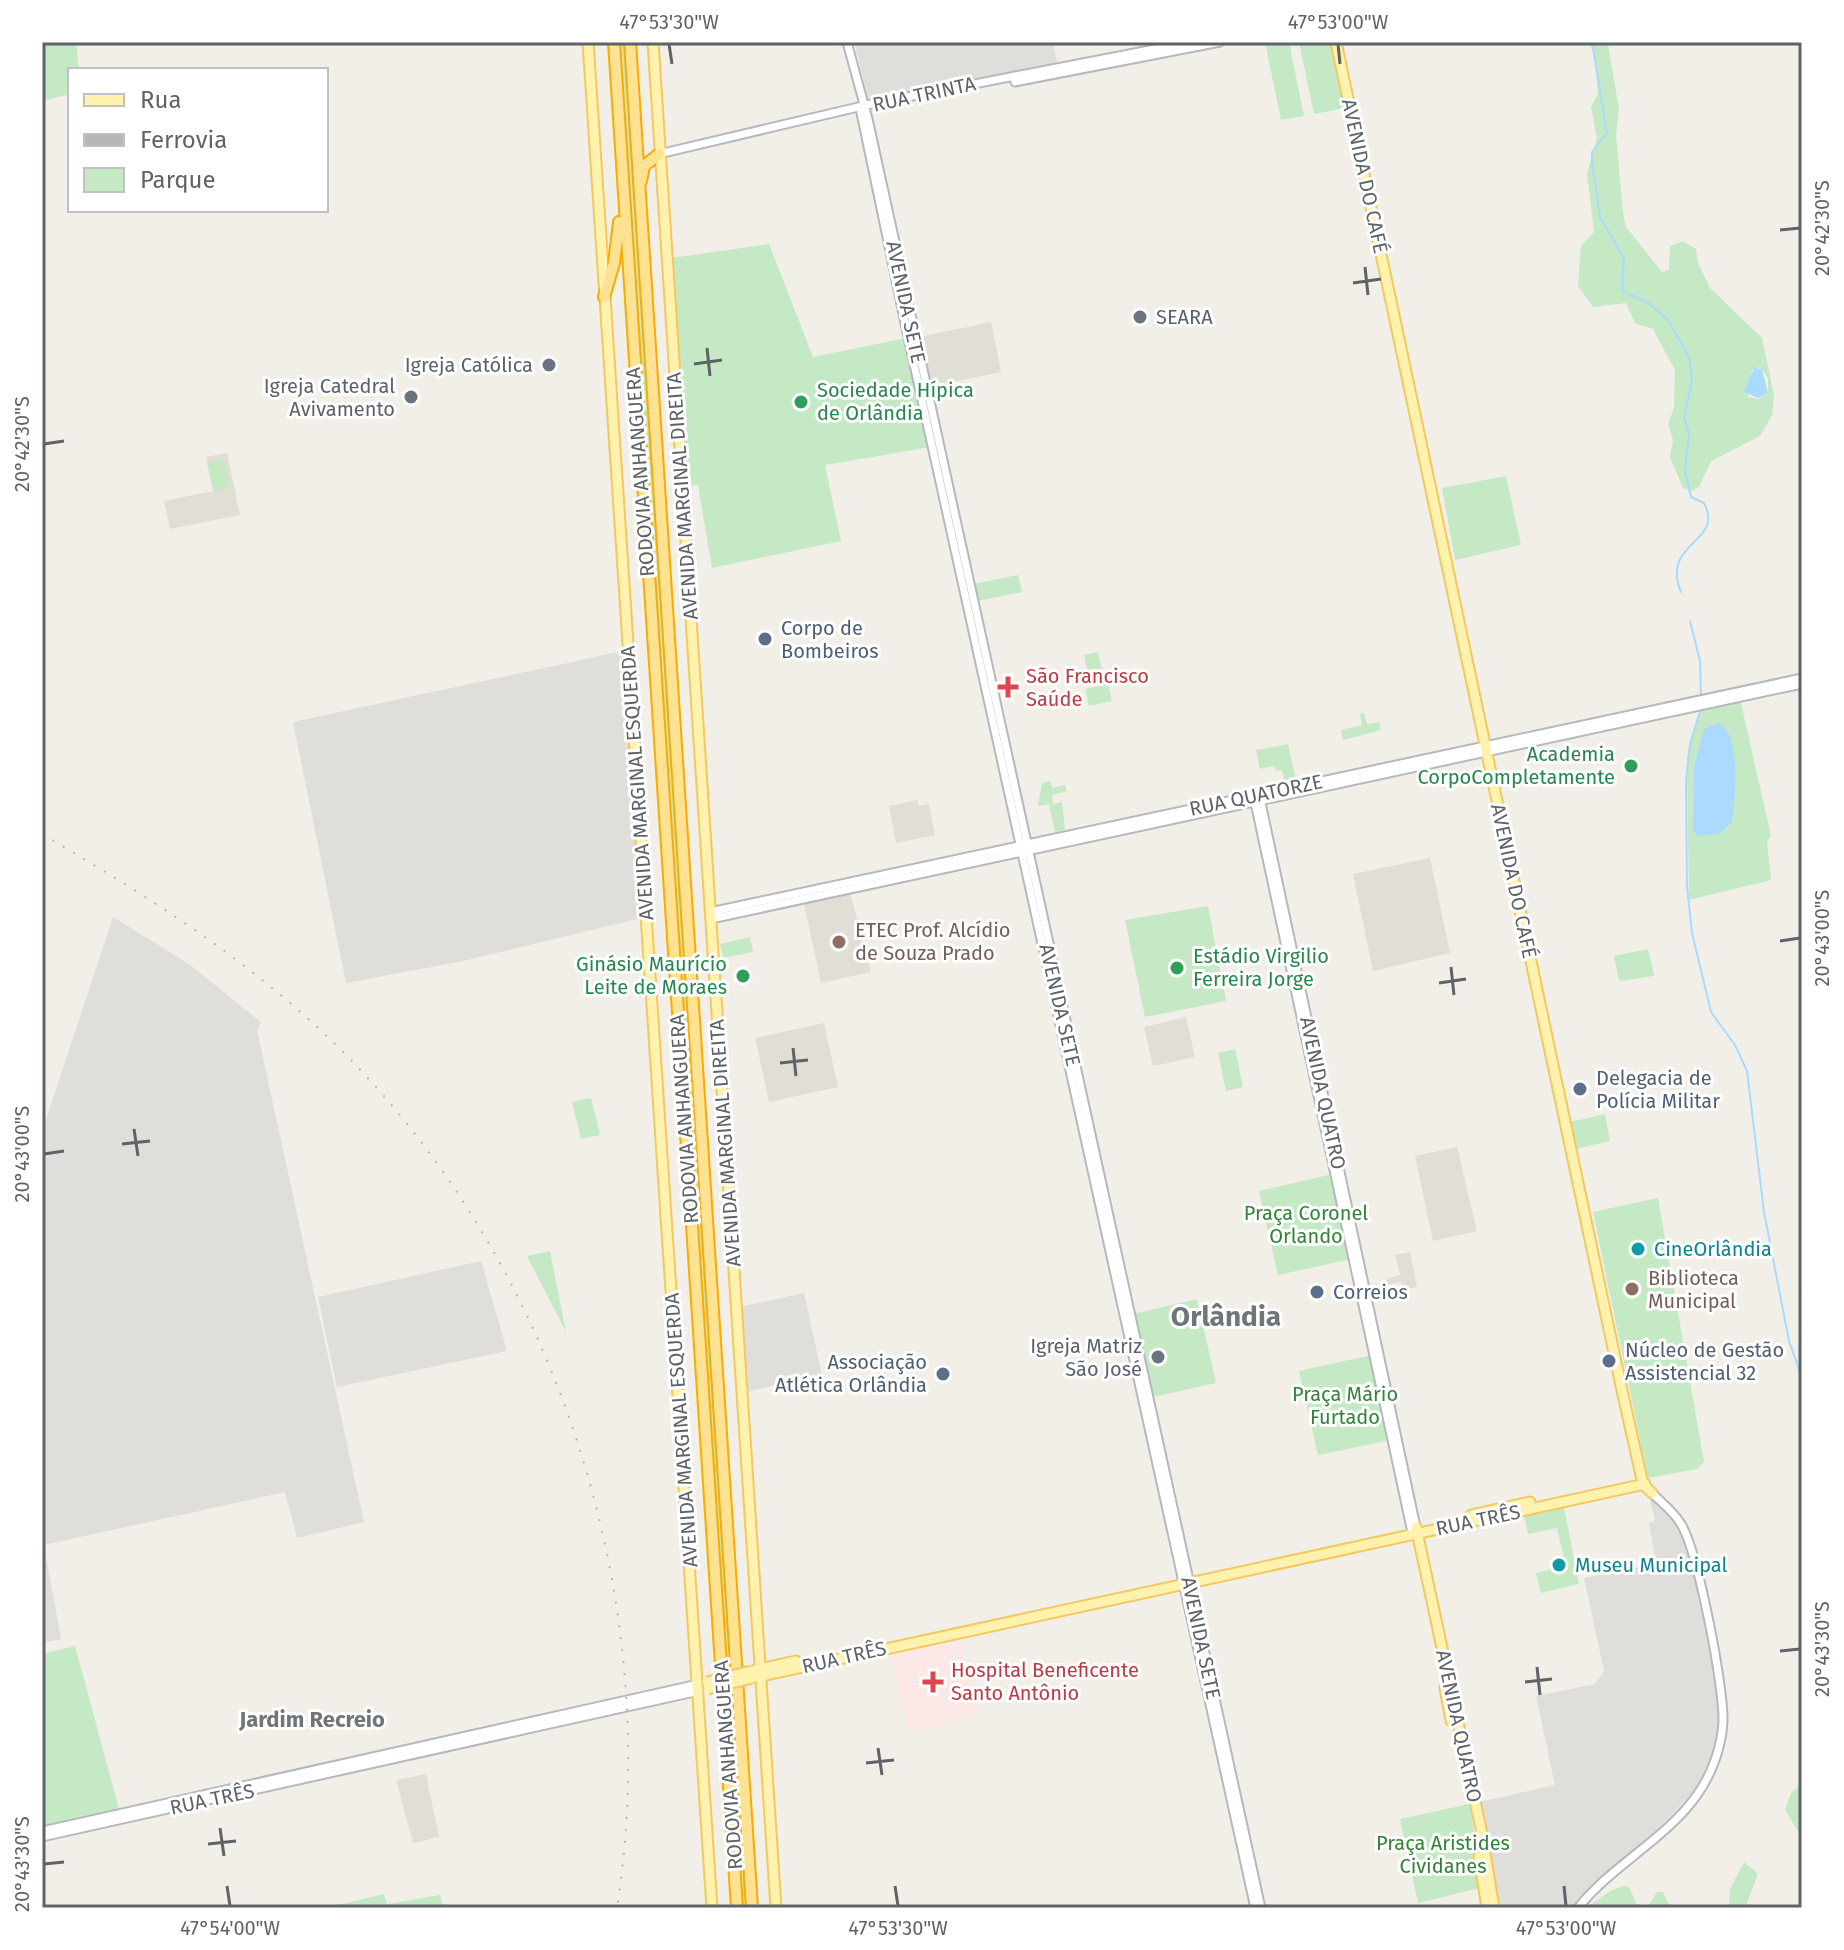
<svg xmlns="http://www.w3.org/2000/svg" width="1844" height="1950" viewBox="0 0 1844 1950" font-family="'Fira Sans',sans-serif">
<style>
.industrial{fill:#e0deda}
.education{fill:#e1ded6}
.medical{fill:#fce8e6}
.green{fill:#c5e8c5;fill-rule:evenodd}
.water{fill:#aadaff}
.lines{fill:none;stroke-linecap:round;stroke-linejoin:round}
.stream{stroke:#aadaff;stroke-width:2}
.minor-casing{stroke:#b5b8bc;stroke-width:11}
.major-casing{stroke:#f2c960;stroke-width:13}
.highway-casing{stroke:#f9ab00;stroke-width:14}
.minor{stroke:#fff;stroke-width:7}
.major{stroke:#fff2af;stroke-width:9}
.highway{stroke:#fde293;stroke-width:10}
.rail{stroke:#b6b7b8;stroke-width:2;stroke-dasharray:2 10;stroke-linecap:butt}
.major-bridge-casing{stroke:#f2c960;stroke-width:13;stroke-linecap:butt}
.major-bridge{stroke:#fff2af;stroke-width:9}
.ticks{fill:none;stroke:#5f6368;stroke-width:3}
.worship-dot{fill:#6b7280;stroke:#fff;stroke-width:3}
.leisure-dot{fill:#2e9e5b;stroke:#fff;stroke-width:3}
.service-dot{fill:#5c6f8a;stroke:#fff;stroke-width:3}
.health-dot{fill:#e0444e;stroke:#fff;stroke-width:3}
.education-dot{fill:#8d6e63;stroke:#fff;stroke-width:3}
.culture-dot{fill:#0f9aa8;stroke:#fff;stroke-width:3}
.labels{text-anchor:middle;stroke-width:6;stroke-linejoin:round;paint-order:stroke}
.street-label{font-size:20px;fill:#5f6368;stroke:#fff}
.worship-label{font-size:20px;fill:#5b616d;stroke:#fff;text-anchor:end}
.leisure-label{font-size:20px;fill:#27864d;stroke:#fff;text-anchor:start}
.service-label{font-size:20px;fill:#4e5e75;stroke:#fff;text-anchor:start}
.health-label{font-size:20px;fill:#be3a42;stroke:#fff;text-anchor:start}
.education-label{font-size:20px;fill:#785e54;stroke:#fff;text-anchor:start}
.park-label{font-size:20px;fill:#348238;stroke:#fff}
.culture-label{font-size:20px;fill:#0d838f;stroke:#fff;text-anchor:start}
.neighbourhood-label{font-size:22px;font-weight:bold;fill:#70757a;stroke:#fff}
.district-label{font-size:28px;font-weight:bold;fill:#70757a;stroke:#fff}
.neatline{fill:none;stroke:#5f6368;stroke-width:3}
.ticks-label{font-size:20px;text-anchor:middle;fill:#5f6368}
</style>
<rect width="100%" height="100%" fill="#f1efe8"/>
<g class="industrial">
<polygon points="854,42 1053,42 1058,68 869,100"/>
<polygon points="627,650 646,917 463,961 346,983 293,722"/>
<polygon points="113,917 189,964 261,1022 257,1030 364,1522 297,1538 285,1492 44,1545 61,1639 42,1643 42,1132"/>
<polygon points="481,1261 507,1351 337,1387 318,1297"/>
<polygon points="804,1293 822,1375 741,1393 735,1308"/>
<polygon points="1648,1494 1676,1521 1690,1555 1720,1703 1716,1745 1698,1786 1648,1840 1596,1881 1577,1908 1494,1908 1475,1803 1555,1785 1536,1696 1595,1684 1604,1671 1584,1578 1656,1564 1649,1523 1655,1520"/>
</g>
<g class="education">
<polygon points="991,322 1001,372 925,388 914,338"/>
<polygon points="227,453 240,515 170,529 164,501 213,491 206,457"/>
<polygon points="917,800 919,806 929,804 935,835 896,843 889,806"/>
<polygon points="1430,858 1450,953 1373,971 1353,874"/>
<polygon points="849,889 871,972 821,983 803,899"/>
<polygon points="1186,1017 1195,1057 1153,1066 1144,1027"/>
<polygon points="824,1023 838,1087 769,1102 755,1038"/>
<polygon points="1457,1147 1477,1231 1433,1241 1415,1156"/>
<polygon points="1410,1252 1417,1287 1403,1290 1401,1282 1387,1285 1386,1279 1400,1275 1395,1255"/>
<polygon points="426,1774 439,1837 413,1843 396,1780"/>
</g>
<polygon class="medical" points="958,1632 978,1716 909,1732 888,1647"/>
<g class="green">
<polygon points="42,42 76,42 79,70 70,70 70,94 42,101"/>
<polygon points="616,42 626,42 749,1908 740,1908"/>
<polygon points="1265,42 1289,42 1304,116 1281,120"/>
<polygon points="1299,42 1336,42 1350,107 1314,114"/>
<path d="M1588 42H1608L1609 51 1619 109 1616 135 1623 213 1626 227 1662 272 1669 270 1670 246 1683 241 1696 249 1698 263 1710 288 1762 338 1774 395 1772 415 1760 436 1711 461 1699 487 1692 491 1683 488 1670 457 1673 440 1668 424 1674 407 1675 370 1653 329 1635 323 1626 303 1593 307 1578 286 1581 246 1594 232 1587 173 1597 138 1591 107 1598 94 1594 52ZM1760 367 1768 378V393L1758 399 1749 397 1745 389 1750 383 1752 370Z"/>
<polygon points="769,244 813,357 906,338 931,447 825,465 841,541 712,568 698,485 688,486 672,258"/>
<polygon points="224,459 230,487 214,491 207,463"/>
<polygon points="1506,476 1521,545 1455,560 1442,488"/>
<polygon points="1018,575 1022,592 977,601 973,584"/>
<polygon points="1098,652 1104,680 1090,683 1084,655"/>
<polygon points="1108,684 1112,701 1089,706 1085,689"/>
<polygon points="1740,699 1771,836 1767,842 1771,880 1689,900 1687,757 1701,707"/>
<polygon points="1364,713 1367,724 1379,722 1381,730 1343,740 1341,730 1362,725 1360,714"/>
<polygon points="1288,744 1296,781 1285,783 1282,770 1276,771 1274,766 1260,769 1256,750"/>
<polygon points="1050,781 1052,788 1065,785 1067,791 1052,795 1053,804 1062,802 1065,830 1055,832 1049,804 1038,806 1042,783"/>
<polygon points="1208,906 1226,1001 1145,1017 1125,920"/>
<polygon points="750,937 753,952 723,958 720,944"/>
<polygon points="1648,949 1654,976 1619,981 1614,956"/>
<polygon points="1235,1049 1243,1087 1226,1091 1218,1053"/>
<polygon points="591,1098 600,1135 581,1139 572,1102"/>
<polygon points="1605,1114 1610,1141 1576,1149 1570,1122"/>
<polygon points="1333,1174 1352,1259 1278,1275 1259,1191"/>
<polygon points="1658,1198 1704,1462 1697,1469 1648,1478 1593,1212"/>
<polygon points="550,1251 566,1332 527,1256"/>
<polygon points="1197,1299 1216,1383 1148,1398 1129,1315"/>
<polygon points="1372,1355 1391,1440 1318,1455 1299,1371"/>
<polygon points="1563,1502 1579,1584 1541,1593 1536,1573 1566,1566 1557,1528 1528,1534 1523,1511"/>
<polygon points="75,1646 119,1809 42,1826 42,1654"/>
<polygon points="1802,1784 1802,1837 1785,1810 1791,1793"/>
<polygon points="1469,1804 1484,1887 1418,1903 1400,1819"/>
<polygon points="1744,1862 1758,1874 1745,1908 1729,1908 1730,1889"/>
<polygon points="1624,1886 1629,1887 1638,1907 1649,1905 1657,1892 1663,1892 1670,1908 1586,1908 1610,1891"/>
<polygon points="384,1894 387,1904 440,1895 444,1908 326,1908"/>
</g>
<g class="water">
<polygon points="1754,368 1762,369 1768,393 1758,398 1744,392"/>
<path d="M1719 723C1742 735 1735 798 1732 822L1719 834 1698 836 1693 831 1694 767 1704 729Z"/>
</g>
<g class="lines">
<g class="stream">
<path d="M1592 42 1607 133 1592 152V162L1600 217 1624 258 1622 291 1647 302 1668 320 1689 357 1692 380 1684 417 1689 433 1685 471 1691 497 1704 503C1725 544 1660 541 1681 592"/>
<polyline points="1690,621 1700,661 1701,697"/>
<polyline points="1701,708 1690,744 1686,781 1687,887 1692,933 1711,1012 1735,1045 1747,1071 1764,1212 1789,1341 1802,1378"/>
</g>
<defs>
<g id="minor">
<polyline points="847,42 868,119 1261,1908"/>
<polyline points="1014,76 1015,82 1220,42"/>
<polyline points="860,108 906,328 1255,1908"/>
<polyline points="659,154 871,104 1191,42"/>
<polyline points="1254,798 1411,1528"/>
<polyline points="1260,798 1416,1527"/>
<polyline points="710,912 1802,678"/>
<polyline points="711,919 1802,684"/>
<polyline points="42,1831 698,1684"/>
<polyline points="42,1837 699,1691"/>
<path d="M1578 1908C1612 1865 1665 1840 1697 1795 1712 1774 1722 1746 1723 1721 1724 1687 1698 1552 1681 1524 1674 1512 1662 1503 1652 1493"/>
</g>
<g id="major">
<polyline points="588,42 712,1908"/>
<polyline points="653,42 776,1908"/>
<polyline points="1336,42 1623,1395 1643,1484 1652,1493"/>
<polyline points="1471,1515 1530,1502"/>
<polyline points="1416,1527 1481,1829 1494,1908"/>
<polyline points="755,1670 796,1661"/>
<polyline points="757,1677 1645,1484"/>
<polyline points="1445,1688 1451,1721"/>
<polyline points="1479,1857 1487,1908"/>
</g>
<g id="highway">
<polyline points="614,42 737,1908"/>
<polyline points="630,42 752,1908"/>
<polyline points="641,181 644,166 659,154"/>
<polyline points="604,297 614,263 619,222"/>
</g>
</defs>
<use href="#minor" class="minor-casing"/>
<use href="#major" class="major-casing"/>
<use href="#highway" class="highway-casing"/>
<use href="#minor" class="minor"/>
<use href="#major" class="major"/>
<use href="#highway" class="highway"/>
<path class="rail" d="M42 834C152 899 258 965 348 1057 562 1277 664 1605 617 1908"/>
<defs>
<g id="major-bridge">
<polyline points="707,1682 751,1671"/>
<polyline points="708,1689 752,1678"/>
</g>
</defs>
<use href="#major-bridge" class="major-bridge-casing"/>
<use href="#major-bridge" class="major-bridge"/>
</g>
<path class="ticks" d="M669 44 672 64M1338 44 1340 64M1780 230 1800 228M1365 267 1368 295M1353 283 1381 279M707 348 710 376M694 364 722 360M44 444 64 441M1780 941 1800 938M1451 967 1454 995M1439 983 1466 979M793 1048 796 1076M780 1063 808 1060M134 1129 138 1156M122 1144 150 1141M44 1154 64 1151M1780 1651 1800 1649M1537 1667 1540 1695M1525 1682 1552 1679M878 1748 882 1775M866 1763 894 1760M220 1828 224 1856M208 1844 236 1841M44 1864 64 1862M227 1886 230 1906M895 1886 898 1906M1564 1886 1566 1906"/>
<g class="worship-dot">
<circle cx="1140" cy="317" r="8"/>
<circle cx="549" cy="365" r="8"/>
<circle cx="411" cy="397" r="8"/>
<circle cx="1158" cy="1357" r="8"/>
</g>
<g class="leisure-dot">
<circle cx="801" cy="402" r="8"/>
<circle cx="1631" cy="766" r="8"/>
<circle cx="1177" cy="968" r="8"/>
<circle cx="743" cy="976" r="8"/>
</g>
<g class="service-dot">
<circle cx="765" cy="639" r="8"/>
<circle cx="1580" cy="1089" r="8"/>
<circle cx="1317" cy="1292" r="8"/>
<circle cx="1609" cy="1361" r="8"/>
<circle cx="943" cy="1374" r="8"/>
</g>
<g class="health-dot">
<path d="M1004 675h8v8h8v8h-8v8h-8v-8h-8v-8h8z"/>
<path d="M929 1670h8v8h8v8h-8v8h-8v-8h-8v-8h8z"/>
</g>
<g class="education-dot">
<circle cx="839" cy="942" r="8"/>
<circle cx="1632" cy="1289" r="8"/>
</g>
<g class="culture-dot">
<circle cx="1638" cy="1249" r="8"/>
<circle cx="1559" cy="1565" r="8"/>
</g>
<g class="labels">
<g class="street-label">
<text transform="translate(924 94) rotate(-12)" y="7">RUA TRINTA</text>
<text transform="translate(1365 176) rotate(78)" y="7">AVENIDA DO CAFÉ</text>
<text transform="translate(906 302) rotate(78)" y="7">AVENIDA SETE</text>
<text transform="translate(640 472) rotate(-94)" y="7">RODOVIA ANHANGUERA</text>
<text transform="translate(682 496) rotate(-94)" y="7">AVENIDA MARGINAL DIREITA</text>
<text transform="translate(637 783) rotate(-94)" y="7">AVENIDA MARGINAL ESQUERDA</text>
<text transform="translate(1256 795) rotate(-12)" y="7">RUA QUATORZE</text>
<text transform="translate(1514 881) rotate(78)" y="7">AVENIDA DO CAFÉ</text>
<text transform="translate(1060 1005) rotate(77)" y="7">AVENIDA SETE</text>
<text transform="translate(1323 1093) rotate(78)" y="7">AVENIDA QUATRO</text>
<text transform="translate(684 1119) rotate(-94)" y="7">RODOVIA ANHANGUERA</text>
<text transform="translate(725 1143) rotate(-94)" y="7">AVENIDA MARGINAL DIREITA</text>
<text transform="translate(681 1430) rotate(-94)" y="7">AVENIDA MARGINAL ESQUERDA</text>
<text transform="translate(1478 1520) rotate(-12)" y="7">RUA TRÊS</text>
<text transform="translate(1201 1638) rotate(78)" y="7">AVENIDA SETE</text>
<text transform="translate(844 1657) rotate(-13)" y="7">RUA TRÊS</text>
<text transform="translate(1459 1726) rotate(78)" y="7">AVENIDA QUATRO</text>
<text transform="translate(728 1765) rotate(-94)" y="7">RODOVIA ANHANGUERA</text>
<text transform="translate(212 1799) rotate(-12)" y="7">RUA TRÊS</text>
</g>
<g class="worship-label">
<text x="1156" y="324" text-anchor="start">SEARA</text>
<text x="533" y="372">Igreja Católica</text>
<text x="395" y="393">Igreja Catedral<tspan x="395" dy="23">Avivamento</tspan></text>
<text x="1142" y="1353">Igreja Matriz<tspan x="1142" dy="23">São José</tspan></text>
</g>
<g class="leisure-label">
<text x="817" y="397">Sociedade Hípica<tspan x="817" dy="23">de Orlândia</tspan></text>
<text x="1615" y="761" text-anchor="end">Academia<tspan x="1615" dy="23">CorpoCompletamente</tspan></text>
<text x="1193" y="963">Estádio Virgilio<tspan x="1193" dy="23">Ferreira Jorge</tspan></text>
<text x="727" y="971" text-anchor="end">Ginásio Maurício<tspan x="727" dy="23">Leite de Moraes</tspan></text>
</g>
<g class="service-label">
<text x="781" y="635">Corpo de<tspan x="781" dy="23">Bombeiros</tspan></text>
<text x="1596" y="1085">Delegacia de<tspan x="1596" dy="23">Polícia Militar</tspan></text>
<text x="1333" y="1299">Correios</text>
<text x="1625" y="1357">Núcleo de Gestão<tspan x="1625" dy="23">Assistencial 32</tspan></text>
<text x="927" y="1369" text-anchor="end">Associação<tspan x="927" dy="23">Atlética Orlândia</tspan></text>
</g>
<g class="health-label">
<text x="1026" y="683">São Francisco<tspan x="1026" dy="23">Saúde</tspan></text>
<text x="951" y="1677">Hospital Beneficente<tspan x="951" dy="23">Santo Antônio</tspan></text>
</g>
<g class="education-label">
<text x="855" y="937">ETEC Prof. Alcídio<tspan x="855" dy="23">de Souza Prado</tspan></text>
<text x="1648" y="1285">Biblioteca<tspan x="1648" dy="23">Municipal</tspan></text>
</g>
<g class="park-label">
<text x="1306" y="1220">Praça Coronel<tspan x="1306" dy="23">Orlando</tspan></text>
<text x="1345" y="1401">Praça Mário<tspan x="1345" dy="23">Furtado</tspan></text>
<text x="1443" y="1850">Praça Aristides<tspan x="1443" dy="23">Cividanes</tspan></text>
</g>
<g class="culture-label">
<text x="1654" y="1256">CineOrlândia</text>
<text x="1575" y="1572">Museu Municipal</text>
</g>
<g class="neighbourhood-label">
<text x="312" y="1727">Jardim Recreio</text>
</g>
<g class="district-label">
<text x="1226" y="1326">Orlândia</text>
</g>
</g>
<rect width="1844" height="1950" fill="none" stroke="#ffffff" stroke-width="88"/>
<rect x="68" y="68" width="260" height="144" fill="#ffffff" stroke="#bfc1c3" stroke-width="2"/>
<rect x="84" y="94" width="40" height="12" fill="#fff2af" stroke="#bfc1c3" stroke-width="2"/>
<text x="140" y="108" font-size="24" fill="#5f6368">Rua</text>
<rect x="84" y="134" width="40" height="12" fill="#b6b7b8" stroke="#bfc1c3" stroke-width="2"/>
<text x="140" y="148" font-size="24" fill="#5f6368">Ferrovia</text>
<rect x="84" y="168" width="40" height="24" fill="#c5e8c5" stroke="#bfc1c3" stroke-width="2"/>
<text x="140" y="188" font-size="24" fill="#5f6368">Parque</text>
<rect x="44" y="44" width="1756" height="1862" class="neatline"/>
<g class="ticks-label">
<text x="669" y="29">47°53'30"W</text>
<text x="1338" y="29">47°53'00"W</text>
<text transform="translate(1822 228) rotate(-90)" y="7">20°42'30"S</text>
<text transform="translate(22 444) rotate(-90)" y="7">20°42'30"S</text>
<text transform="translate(1822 938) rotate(-90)" y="7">20°43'00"S</text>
<text transform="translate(22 1154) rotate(-90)" y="7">20°43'00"S</text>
<text transform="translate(1822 1649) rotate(-90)" y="7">20°43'30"S</text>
<text transform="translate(22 1864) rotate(-90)" y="7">20°43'30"S</text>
<text x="230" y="1935">47°54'00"W</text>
<text x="898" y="1935">47°53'30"W</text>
<text x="1566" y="1935">47°53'00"W</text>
</g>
</svg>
